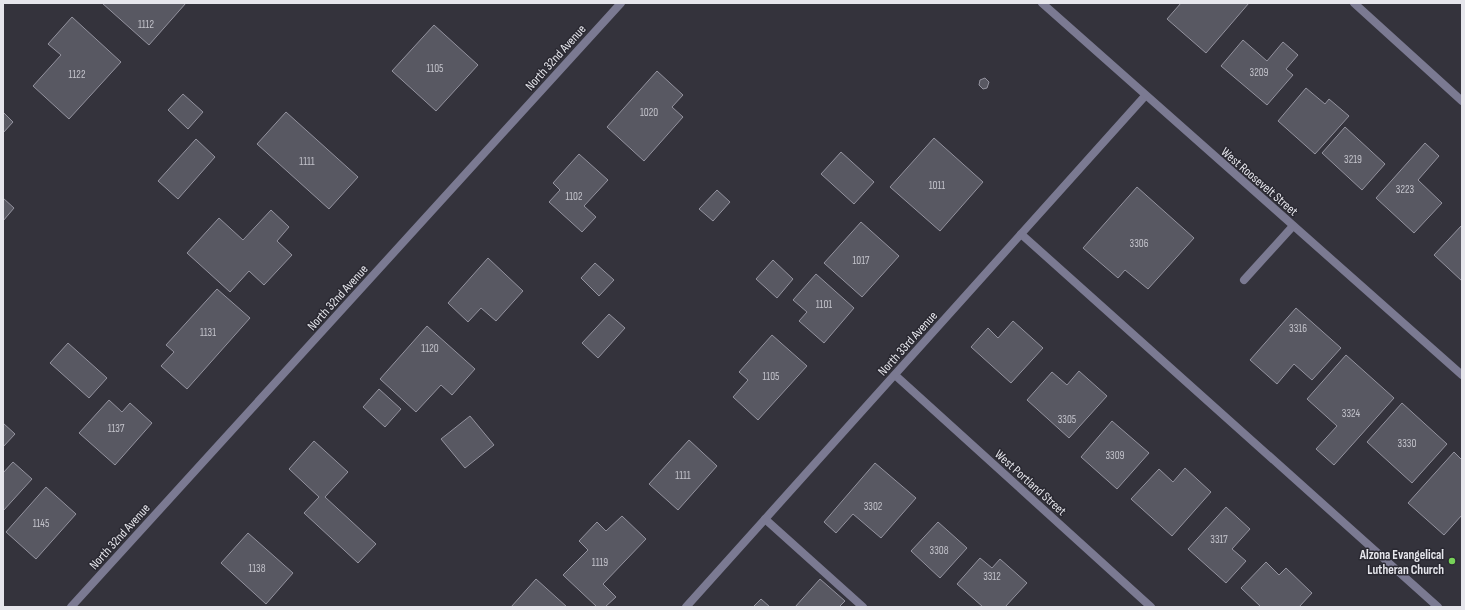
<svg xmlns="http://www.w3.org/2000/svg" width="1465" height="610" viewBox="0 0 1465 610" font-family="'Sofia Sans Condensed',sans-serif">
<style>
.building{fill:#585862;stroke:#93929e}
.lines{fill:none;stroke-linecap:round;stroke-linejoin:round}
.service{stroke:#7b7a92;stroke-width:8}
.minor{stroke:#7b7a92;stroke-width:8}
.tertiary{stroke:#7b7a92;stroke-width:8}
.poi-dot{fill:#77d259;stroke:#2a2932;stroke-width:1.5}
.labels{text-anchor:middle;stroke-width:3;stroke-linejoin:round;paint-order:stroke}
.number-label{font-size:11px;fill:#c2c2ca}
.street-label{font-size:13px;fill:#e6e6ec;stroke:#2a2932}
.poi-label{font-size:13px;font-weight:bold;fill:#e6e6ec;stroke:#2a2932;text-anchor:end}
</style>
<rect width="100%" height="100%" fill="#34333c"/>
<g class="building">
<polygon points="102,3 186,3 149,45"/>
<polygon points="1181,3 1249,3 1206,53 1167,19"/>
<polygon points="72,17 121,62 69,119 33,86 61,55 48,44"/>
<polygon points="434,25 478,65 436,111 392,71"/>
<polygon points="1243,40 1267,61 1283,42 1298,55 1286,69 1293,75 1267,105 1221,66"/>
<polygon points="657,71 683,95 672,107 683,117 644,161 607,127"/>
<polygon points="985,78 989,82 987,88 983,89 979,85 980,80"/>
<polygon points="1306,88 1325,104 1329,99 1349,116 1315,154 1278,121"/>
<polygon points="183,94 203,112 188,129 168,110"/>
<polygon points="3,112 13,122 3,133"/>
<polygon points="286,112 358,177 329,209 257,144"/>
<polygon points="1345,127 1385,164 1362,190 1322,153"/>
<polygon points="934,138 983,182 940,231 890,187"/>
<polygon points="196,139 215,157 178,199 158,181"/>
<polygon points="1425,143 1439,156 1418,180 1442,203 1414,233 1376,198"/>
<polygon points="841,152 874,182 854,204 821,174"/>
<polygon points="579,154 608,180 584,206 596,217 582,232 549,202 560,190 553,183"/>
<polygon points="1137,187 1194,238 1148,289 1125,270 1118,278 1083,248"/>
<polygon points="717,190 730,202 713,221 699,209"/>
<polygon points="3,198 14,208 3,221"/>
<polygon points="271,210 289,227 277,241 292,255 264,285 249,271 230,292 187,253 219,218 243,240"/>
<polygon points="861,222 899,256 862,297 824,263"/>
<polygon points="1462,225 1462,281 1434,255"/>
<polygon points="488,258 523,291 496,321 481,308 468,322 448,303"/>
<polygon points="773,260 793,279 777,298 756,279"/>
<polygon points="595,263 614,280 599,296 581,278"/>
<polygon points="816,274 854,308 824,343 799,321 807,312 793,300"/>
<polygon points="217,289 250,318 187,389 161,366 174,352 166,345"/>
<polygon points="1296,308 1341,348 1312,380 1294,364 1277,384 1250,360"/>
<polygon points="609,314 625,328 598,358 582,343"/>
<polygon points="1013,321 1043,348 1011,383 971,347 988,328 998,338"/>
<polygon points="427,326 475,369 452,395 441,385 416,412 380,379"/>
<polygon points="772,335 807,366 758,420 733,397 748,380 739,372"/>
<polygon points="68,343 107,378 89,398 50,363"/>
<polygon points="1346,355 1394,398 1334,465 1316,449 1337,426 1307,399"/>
<polygon points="1079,371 1107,396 1069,438 1027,400 1052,372 1067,385"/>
<polygon points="379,389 401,409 385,427 363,407"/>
<polygon points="109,400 122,412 130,403 152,423 115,465 79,433"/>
<polygon points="1402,403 1447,444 1412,483 1367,442"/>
<polygon points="470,416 494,445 465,468 441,439"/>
<polygon points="1112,421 1149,453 1117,489 1081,457"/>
<polygon points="3,423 15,434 3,447"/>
<polygon points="689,440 717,466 678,510 649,484"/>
<polygon points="314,441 348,472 325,497 376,544 358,563 304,513 319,497 289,469"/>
<polygon points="1454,452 1462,460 1462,515 1444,535 1408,503"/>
<polygon points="13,462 32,479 3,511 3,473"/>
<polygon points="875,463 916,498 881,538 853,514 836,533 824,522"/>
<polygon points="1185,468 1211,492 1172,536 1131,499 1159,469 1173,482"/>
<polygon points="46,487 76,514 36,559 6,532"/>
<polygon points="1226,507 1250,529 1232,549 1246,561 1226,583 1188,549"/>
<polygon points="622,516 646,539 603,584 616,597 605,607 597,607 563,575 588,550 579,541 597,522 606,531"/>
<polygon points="938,522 967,548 940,578 911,551"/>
<polygon points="248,533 293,573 266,604 221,563"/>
<polygon points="980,558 992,568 1000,559 1027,583 1005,607 983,607 957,584"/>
<polygon points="1266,562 1279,575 1286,568 1312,593 1299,607 1261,607 1241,588"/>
<polygon points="536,579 567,607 511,607"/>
<polygon points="820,579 845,601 839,607 795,607"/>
<polygon points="761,599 770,607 753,607"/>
</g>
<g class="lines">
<g class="service">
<polyline points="1354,3 1462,101"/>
<polyline points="1021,234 1438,607"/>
<polyline points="1244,280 1293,226"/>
<polyline points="765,519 863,607"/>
</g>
<g class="minor">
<polyline points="895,375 1151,607"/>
<polyline points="71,607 621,3"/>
<polyline points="686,607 1145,96"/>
</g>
<polyline class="tertiary" points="1042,3 1462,375"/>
</g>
<circle class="poi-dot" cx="1452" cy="561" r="4"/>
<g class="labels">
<g class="number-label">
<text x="146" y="28">1112</text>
<text x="435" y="72">1105</text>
<text x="1259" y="76">3209</text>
<text x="77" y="78">1122</text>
<text x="649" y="116">1020</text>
<text x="1353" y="163">3219</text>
<text x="307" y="165">1111</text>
<text x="937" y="189">1011</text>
<text x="1405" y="193">3223</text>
<text x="574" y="200">1102</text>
<text x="1139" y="247">3306</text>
<text x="861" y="264">1017</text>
<text x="824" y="308">1101</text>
<text x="1298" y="332">3316</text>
<text x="208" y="336">1131</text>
<text x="430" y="352">1120</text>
<text x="771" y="380">1105</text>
<text x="1351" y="417">3324</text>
<text x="1067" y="423">3305</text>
<text x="116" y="432">1137</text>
<text x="1407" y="447">3330</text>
<text x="1115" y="459">3309</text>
<text x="683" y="479">1111</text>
<text x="873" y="510">3302</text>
<text x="41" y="527">1145</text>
<text x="1219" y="543">3317</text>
<text x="939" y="554">3308</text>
<text x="600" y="566">1119</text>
<text x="257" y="572">1138</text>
<text x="992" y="580">3312</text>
</g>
<g class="street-label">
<text transform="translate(555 57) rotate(-48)" y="5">North 32nd Avenue</text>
<text transform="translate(1260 181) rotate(41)" y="5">West Roosevelt Street</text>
<text transform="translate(337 297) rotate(-48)" y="5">North 32nd Avenue</text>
<text transform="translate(907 343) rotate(-48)" y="5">North 33rd Avenue</text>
<text transform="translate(1031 482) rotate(42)" y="5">West Portland Street</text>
<text transform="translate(119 536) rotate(-48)" y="5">North 32nd Avenue</text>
</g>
<g class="poi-label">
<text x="1444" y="559">Alzona Evangelical<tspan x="1444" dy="15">Lutheran Church</tspan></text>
</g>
</g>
<rect width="1465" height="610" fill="none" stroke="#e6e6ec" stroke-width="8"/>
</svg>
